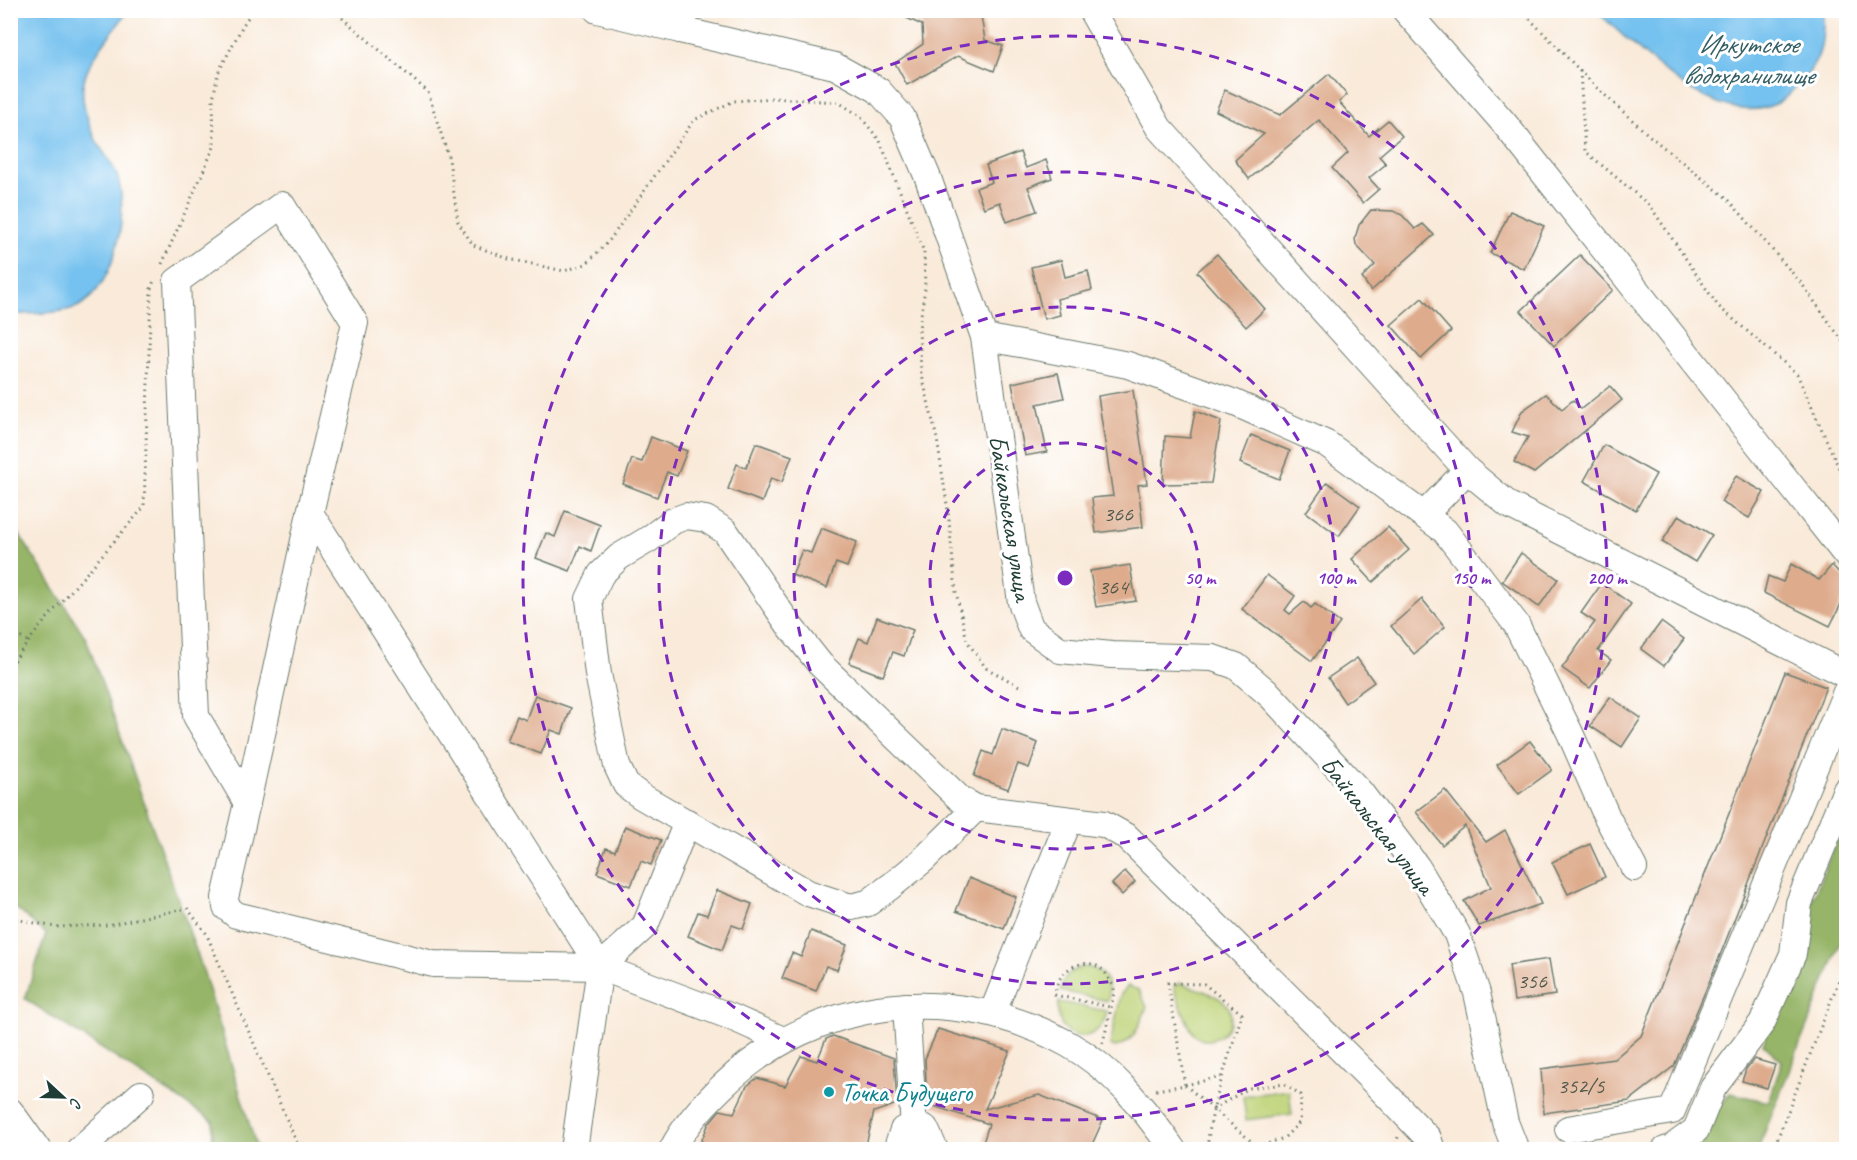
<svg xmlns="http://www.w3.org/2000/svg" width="1857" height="1160" viewBox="0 0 1857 1160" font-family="Caveat,sans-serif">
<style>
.green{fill:#bed377;stroke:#6e8856;stroke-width:1.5}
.forest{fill:#96b568;stroke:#5a794e;stroke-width:1.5}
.water{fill:#75c1ef;stroke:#4a7f92;stroke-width:1.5}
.building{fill:#deac8d}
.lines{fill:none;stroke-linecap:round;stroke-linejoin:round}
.minor-casing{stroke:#6b7a6e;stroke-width:28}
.path{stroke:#6b7a6e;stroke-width:3;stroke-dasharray:1.5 4.5;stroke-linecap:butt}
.minor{stroke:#fff;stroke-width:26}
.ring{fill:none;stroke:#7b2cbf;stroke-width:3;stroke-dasharray:10 8}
.culture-dot{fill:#0f9aa8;stroke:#fff;stroke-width:2}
.labels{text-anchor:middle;stroke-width:6;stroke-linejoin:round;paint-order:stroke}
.number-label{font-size:22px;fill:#4f594a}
.street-label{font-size:26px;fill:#1f3d34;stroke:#fff}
.culture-label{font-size:26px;fill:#0d838f;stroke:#fff;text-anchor:start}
.water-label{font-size:27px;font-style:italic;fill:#345e63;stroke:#fff}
.centre{fill:#7b2cbf;stroke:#fff;stroke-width:3}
.ring-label{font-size:18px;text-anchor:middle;font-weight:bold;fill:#7b2cbf;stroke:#fff;stroke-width:6;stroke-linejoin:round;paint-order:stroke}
</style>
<rect width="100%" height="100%" fill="#fff"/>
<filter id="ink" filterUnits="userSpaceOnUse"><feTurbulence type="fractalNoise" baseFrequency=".0167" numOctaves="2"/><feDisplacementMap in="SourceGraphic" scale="12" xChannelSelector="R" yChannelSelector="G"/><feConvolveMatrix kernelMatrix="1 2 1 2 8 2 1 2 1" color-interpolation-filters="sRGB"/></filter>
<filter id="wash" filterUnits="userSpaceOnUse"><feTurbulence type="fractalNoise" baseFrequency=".008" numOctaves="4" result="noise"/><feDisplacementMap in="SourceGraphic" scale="24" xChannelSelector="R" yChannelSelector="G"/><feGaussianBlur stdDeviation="1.35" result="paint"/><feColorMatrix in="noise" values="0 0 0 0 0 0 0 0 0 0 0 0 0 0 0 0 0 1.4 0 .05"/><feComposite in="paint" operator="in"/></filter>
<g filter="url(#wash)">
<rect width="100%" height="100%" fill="#f9ead9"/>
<g class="green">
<path d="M1082 967C1102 967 1112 981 1108 1001L1060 991C1063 978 1069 971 1082 967Z"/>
<path d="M1180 983C1193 988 1212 992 1223 1001 1247 1021 1211 1054 1194 1034 1188 1027 1179 1001 1175 991L1174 986Z"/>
<path d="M1128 986 1139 990 1147 1007C1140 1023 1134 1044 1115 1047L1110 1045 1121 994Z"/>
<path d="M1059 1002 1107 1011C1100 1050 1051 1041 1059 1002Z"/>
<polygon points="1289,1090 1292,1114 1246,1120 1243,1096"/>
</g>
<g class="forest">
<polygon points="10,520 86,638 203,970 257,1149 212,1149 213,1121 25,999 46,934 11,904"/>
<polygon points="1846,817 1846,935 1843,936 1758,1149 1688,1150 1730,1093 1769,1102 1782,1061 1763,1044 1803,948 1812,901"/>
</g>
<g class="water">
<path d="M11 10 128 11C114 31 87 60 83 85 81 101 88 123 95 138 101 150 111 161 116 173 131 210 116 286 79 306 63 314 28 314 11 314Z"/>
<path d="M1596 11H1823C1824 46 1821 63 1795 88 1790 93 1783 100 1777 103 1718 134 1637 47 1596 11Z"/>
</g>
<g id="blocks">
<g class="building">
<polygon points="889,10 980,10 985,40 1003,46 994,71 958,56 907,85 895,63 923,44 922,25"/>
<polygon points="1329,74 1347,95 1339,102 1369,136 1388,120 1402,136 1379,156 1386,164 1369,178 1379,189 1363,203 1332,168 1348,153 1319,120 1249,179 1235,160 1264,134 1216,111 1225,90 1280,115"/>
<polygon points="1020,152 1026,168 1046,160 1052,178 1028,187 1037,211 1007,222 1000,202 984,208 976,188 992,182 986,165"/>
<polygon points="1371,210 1393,211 1402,215 1415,229 1423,224 1434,235 1371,291 1362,278 1375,265 1356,245 1355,238 1359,225"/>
<polygon points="1510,211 1544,226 1524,269 1490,253"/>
<polygon points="1217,254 1265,309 1246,327 1197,272"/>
<polygon points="1580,255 1613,290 1554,346 1521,311"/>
<polygon points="1061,260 1065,277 1088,271 1092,290 1057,299 1060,315 1044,319 1031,267"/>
<polygon points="1422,298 1451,331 1421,359 1391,325"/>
<polygon points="1058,373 1064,398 1037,404 1047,452 1025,456 1012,383"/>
<polygon points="1610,386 1622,400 1534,473 1514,462 1528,437 1512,432 1522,411 1546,394 1562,409 1573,400 1581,409"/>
<polygon points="1133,390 1147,484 1138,485 1143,527 1096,533 1092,498 1113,496 1098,396"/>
<polygon points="1195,411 1221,421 1211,483 1163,484 1165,436 1190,438"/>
<polygon points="1251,435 1290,451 1279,479 1240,463"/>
<polygon points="651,437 687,451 677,476 667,472 657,497 623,484 632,459 642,462"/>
<polygon points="756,443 792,456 782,482 771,478 762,502 728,489 737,464 746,468"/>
<polygon points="1604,445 1656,474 1636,510 1584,481"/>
<polygon points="1736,476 1764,492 1749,518 1721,502"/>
<polygon points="1327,482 1360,506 1339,536 1306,512"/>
<polygon points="565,511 600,525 591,551 580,546 570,571 536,558 546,533 555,537"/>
<polygon points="1679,515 1712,535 1695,562 1662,542"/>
<polygon points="1388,527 1409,550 1373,582 1352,559"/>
<polygon points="821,528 857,542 847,567 836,563 827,588 792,575 802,550 811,553"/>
<polygon points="1521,553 1558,579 1539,607 1502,581"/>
<polygon points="1791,564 1819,580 1832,565 1846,580 1846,594 1830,626 1764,593 1768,576 1783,582"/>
<polygon points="1130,565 1136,601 1096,607 1090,571"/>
<polygon points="1267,575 1295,596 1285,610 1290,614 1304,602 1311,608 1315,604 1340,623 1312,661 1242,609"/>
<polygon points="1602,583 1631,604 1598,651 1611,660 1590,688 1562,668 1595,622 1581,613"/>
<polygon points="1422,599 1445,627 1414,654 1391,626"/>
<polygon points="877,617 913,630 904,656 893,652 883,676 849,663 859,638 868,642"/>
<polygon points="1661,622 1684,639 1664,666 1641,649"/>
<polygon points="1357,658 1374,682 1345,703 1328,678"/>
<polygon points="1785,672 1826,687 1717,963 1674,1066 1629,1101 1544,1113 1541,1069 1614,1059 1641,1036"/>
<polygon points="535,695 571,708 562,734 551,730 541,754 507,741 517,716 526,720"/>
<polygon points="1610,697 1641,718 1622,747 1590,726"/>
<polygon points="1002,729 1038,743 1029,768 1018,764 1008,789 974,776 983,751 993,755"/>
<polygon points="1530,741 1552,770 1519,794 1497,765"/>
<polygon points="1445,790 1486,842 1505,830 1541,904 1479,926 1464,901 1491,887 1465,826 1442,845 1416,812"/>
<polygon points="625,826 661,840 651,865 641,861 631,886 597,873 606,848 615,851"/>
<polygon points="1590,844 1605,877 1568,894 1552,862"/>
<polygon points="1125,871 1135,882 1122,895 1112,884"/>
<polygon points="969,878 1016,897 1004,929 956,911"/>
<polygon points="717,890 752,904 743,929 732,925 722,950 688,936 698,912 707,915"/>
<polygon points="811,931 847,945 837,970 826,966 816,991 782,978 792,953 801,957"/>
<polygon points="1549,959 1555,995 1514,1001 1509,965"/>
<polygon points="938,1029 1010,1051 985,1109 1039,1095 1103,1120 1090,1149 981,1149 989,1124 927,1104 925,1059"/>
<polygon points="833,1036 894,1058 897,1104 874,1112 865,1149 698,1149 709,1123 720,1110 734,1113 747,1086 757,1078 785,1086 801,1056 817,1061 826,1039"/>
<polygon points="1754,1059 1775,1065 1767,1088 1742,1081 1746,1069"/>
</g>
</g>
</g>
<g filter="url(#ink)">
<use href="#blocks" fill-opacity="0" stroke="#6b7a6e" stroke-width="1.5"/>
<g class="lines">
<defs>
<g id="minor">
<polyline points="597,10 680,30"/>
<polyline points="687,10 680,30 835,66 878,90 902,117 928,178 984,337 1021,602 1031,629 1060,650 1112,655 1213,658 1236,666 1270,695 1360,792 1417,867 1457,934 1477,993 1505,1122 1516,1150"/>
<polyline points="1091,10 1159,128 1467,470 1509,505 1846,675"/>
<polyline points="1405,10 1504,123 1846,555"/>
<polyline points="984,337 1128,365 1235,403 1327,444 1445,531 1516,624 1570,733 1607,817 1634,868"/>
<polyline points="1424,515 1467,470"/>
<polyline points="247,803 310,513"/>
<polyline points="976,808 923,860 891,886 868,903 851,907 808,893 641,796 626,785 617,766 598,674 589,599 601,574 619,557 649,539 673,521 686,516 706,519 725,531 789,625 820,664 960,799 976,808 1104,824 1127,837 1376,1084 1428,1138 1432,1150"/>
<polyline points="600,967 433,964 236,915 226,907 225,898 247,803 196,716 177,281 282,205 355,323 310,513 600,967 645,926 687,822"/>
<polyline points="906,1006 914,1129"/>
<polyline points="992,1014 1069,820"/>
<polyline points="10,1111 38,1150"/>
<polyline points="1568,1129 1672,1111 1846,692"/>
<polyline points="79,1150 141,1094"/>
<polyline points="574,1150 600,967 729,1016 783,1040"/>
<path d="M672 1150C684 1126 704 1104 723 1086 817 995 955 982 1068 1044 1113 1069 1144 1108 1173 1150"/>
<polyline points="896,1150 903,1130 925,1128 935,1150"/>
<polyline points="1665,1150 1671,1148 1696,1130 1713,1088 1762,1023 1793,954 1799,903 1846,790"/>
</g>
</defs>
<use href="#minor" class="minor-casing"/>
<g class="path">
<polyline points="333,10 428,92 449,159 458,222 473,245 509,259 564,271 586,264 609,241 694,120 734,101 773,98 838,102 860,116 880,141 924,252 925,288 919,329 921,371 937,439 948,511 956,592 967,641 986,668 1023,688"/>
<polyline points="1521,10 1597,88 1652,138 1728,199 1802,284 1846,346"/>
<polyline points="1580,71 1585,151 1650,206 1718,306 1797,374 1846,484"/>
<polyline points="162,264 214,147 213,99 218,73 243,25 253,10"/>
<polyline points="10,632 29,642"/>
<polyline points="10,666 38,629 144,507 151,288 154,281"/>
<polyline points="10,918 55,927 108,925 187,908 206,933 300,1150"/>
<path d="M1103 1043C1105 1033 1115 995 1114 988 1113 985 1111 982 1109 979 1095 950 1056 965 1055 995L1110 1007"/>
<polyline points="1185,1085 1258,1147"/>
<polyline points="1185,1085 1221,1077"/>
<path d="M1156 1090 1185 1085 1168 983 1204 984 1242 1014C1229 1058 1211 1103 1207 1150"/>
<polyline points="1213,1109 1249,1088 1285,1084 1301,1095 1300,1122 1284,1138 1258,1147 1257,1150"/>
<polyline points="1394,1150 1398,1137"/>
<polyline points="1773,1150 1846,962"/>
</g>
<use href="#minor" class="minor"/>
</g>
</g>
<g class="ring">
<circle cx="1065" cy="578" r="135"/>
<circle cx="1065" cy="578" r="271"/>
<circle cx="1065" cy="578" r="406"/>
<circle cx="1065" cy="578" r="542"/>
</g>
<circle class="culture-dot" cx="829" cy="1092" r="6"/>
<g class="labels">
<g class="number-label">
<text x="1118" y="521">366</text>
<text x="1113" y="594">364</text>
<text x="1532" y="988">356</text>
<text x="1581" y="1093">352/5</text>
</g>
<g class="street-label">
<text transform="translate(1011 518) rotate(81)" y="9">Байкальская улица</text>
<text transform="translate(1378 825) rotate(52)" y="9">Байкальская улица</text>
</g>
<g class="culture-label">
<text x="841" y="1101">Точка Будущего</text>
</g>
<g class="water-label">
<text x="1748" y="53">Иркутское<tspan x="1748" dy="31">водохранилище</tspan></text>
</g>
</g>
<circle cx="1065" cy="578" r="9" class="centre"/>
<g class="ring-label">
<text x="1200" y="584">50 m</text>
<text x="1336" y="584">100 m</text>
<text x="1471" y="584">150 m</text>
<text x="1607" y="584">200 m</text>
</g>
<rect width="1857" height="1160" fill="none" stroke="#fff" stroke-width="36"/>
<g transform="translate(63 1097) rotate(112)" stroke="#ffffff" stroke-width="4.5" paint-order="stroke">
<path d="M0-4.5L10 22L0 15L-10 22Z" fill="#1f3d34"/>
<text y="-9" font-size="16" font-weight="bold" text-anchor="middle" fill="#1f3d34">С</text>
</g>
</svg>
